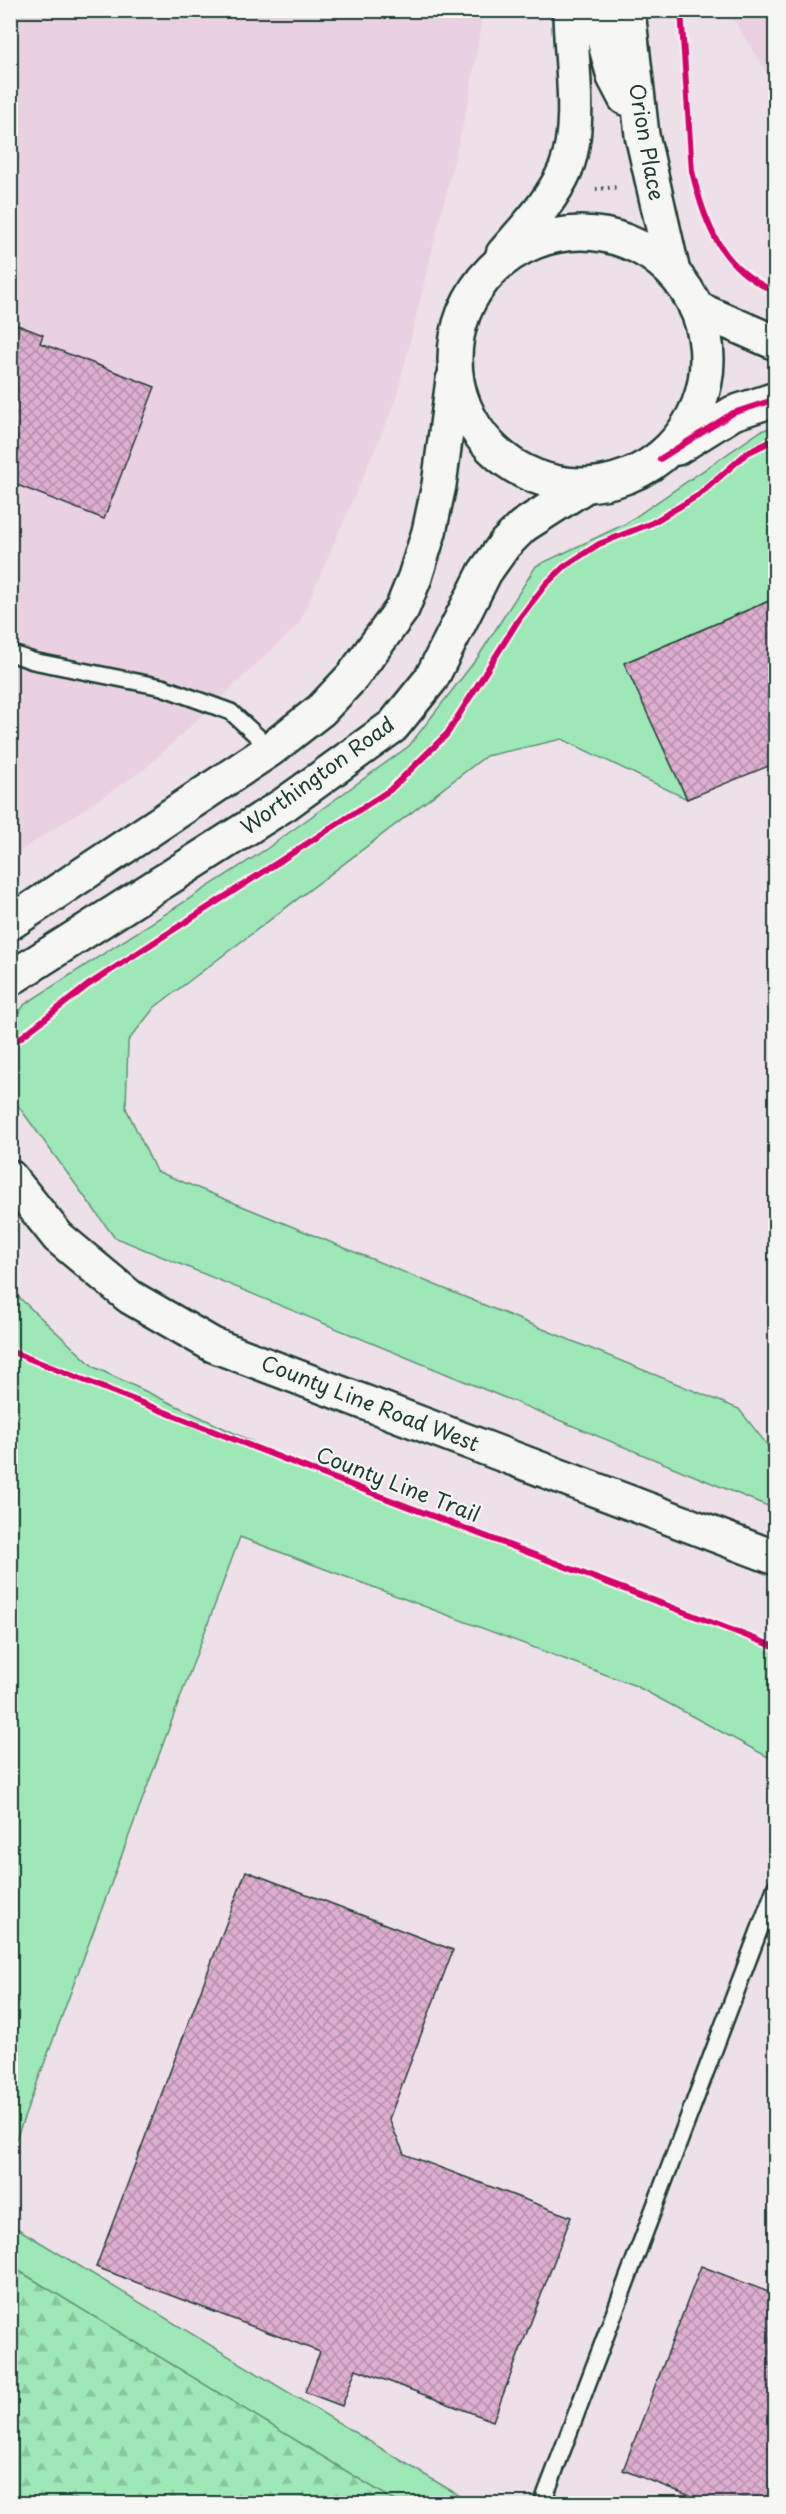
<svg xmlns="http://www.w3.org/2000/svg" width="786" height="2514" viewBox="0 0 786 2514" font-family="'Playpen Sans',sans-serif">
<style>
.built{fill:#e9d1e1}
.green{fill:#9ee7b7;stroke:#5e9276;stroke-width:1.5}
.forest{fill:url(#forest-firs);stroke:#5e9276;stroke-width:1.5}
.building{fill:url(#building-cross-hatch);stroke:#1f3d34;stroke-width:1.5}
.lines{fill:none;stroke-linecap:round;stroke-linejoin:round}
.lane-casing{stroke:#1f3d34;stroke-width:20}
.secondary-casing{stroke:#1f3d34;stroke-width:38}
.path{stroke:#1f3d34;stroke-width:4;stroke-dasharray:1.5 4.5;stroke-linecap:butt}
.lane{stroke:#f6f6f2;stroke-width:15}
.secondary{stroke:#f6f6f2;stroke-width:33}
.cycleway-casing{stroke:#f6f6f2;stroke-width:10}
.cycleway{stroke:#d6006c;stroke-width:6}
.labels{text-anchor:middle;stroke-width:4.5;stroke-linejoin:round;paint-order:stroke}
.street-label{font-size:21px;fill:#1f3d34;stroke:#f6f6f2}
</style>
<defs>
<pattern id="forest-firs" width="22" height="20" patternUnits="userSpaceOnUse" patternTransform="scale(1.5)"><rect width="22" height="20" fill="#9ee7b7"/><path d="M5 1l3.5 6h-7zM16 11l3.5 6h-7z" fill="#88c79e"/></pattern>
<pattern id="building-cross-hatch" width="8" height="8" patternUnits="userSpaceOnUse" patternTransform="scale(1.5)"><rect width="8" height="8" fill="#ddaed0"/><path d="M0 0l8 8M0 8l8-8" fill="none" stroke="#b38faa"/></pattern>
</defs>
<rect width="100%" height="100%" fill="#eee0e8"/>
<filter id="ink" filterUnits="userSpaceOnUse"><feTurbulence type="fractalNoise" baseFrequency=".0167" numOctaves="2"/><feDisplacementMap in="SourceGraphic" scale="12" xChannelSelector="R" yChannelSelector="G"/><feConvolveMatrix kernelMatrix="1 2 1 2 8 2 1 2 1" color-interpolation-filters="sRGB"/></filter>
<g filter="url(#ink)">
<g class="built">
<polygon points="11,11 483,11 469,99 395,403 299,624 145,769 11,857"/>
<polygon points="728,11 775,11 775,86"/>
</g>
<g class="green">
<polygon points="775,426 775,598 625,663 687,799 562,739 486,756 155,1007 128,1041 126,1108 156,1171 739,1409 775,1455 775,1509 114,1237 11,1096 10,1024 25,1004 265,850 409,746 478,657 536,566 625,524 761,431"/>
<polygon points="11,1290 94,1367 317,1472 775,1647 775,1741 768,1757 636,1686 240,1537 11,2153"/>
<polygon points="10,2224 460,2496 462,2503 397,2503 11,2266"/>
</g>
<polygon class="forest" points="11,2266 397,2502 397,2503 11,2503"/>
<g class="building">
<polygon points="10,322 43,335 40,343 155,387 104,519 12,483 10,486"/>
<polygon points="776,598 776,763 687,799 624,663"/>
<polygon points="246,1871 453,1950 389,2119 404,2154 571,2217 493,2421 356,2369 342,2406 305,2392 320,2352 96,2267"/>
<polygon points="701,2266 776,2295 776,2504 711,2504 623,2470"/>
</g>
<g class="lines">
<defs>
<g id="lane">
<polyline points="10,653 33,661 162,687 231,712 271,749"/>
<polyline points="542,2504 776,1886"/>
</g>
<g id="secondary">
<polyline points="596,10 614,77 625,98"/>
<polyline points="628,10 642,135 673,272"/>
<circle cx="581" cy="359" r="126"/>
<path d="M503 254C526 227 552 201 566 168 583 124 570 57 570 10"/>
<polyline points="696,308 776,343"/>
<polyline points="677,448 733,413 776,399"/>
<polyline points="10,923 271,749 321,710 353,676 402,609 415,577 429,532 439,485 453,380"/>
<polyline points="10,979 285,804 393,726 431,679 485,572 505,544 523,526 585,486"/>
<polyline points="10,1177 58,1237 130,1297 213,1345 776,1558"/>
</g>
</defs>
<use href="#lane" class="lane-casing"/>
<use href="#secondary" class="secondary-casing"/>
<polyline class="path" points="596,189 619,187"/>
<use href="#lane" class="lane"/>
<use href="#secondary" class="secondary"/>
<defs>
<g id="cycleway">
<path d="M681 10 692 171C705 225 721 269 776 292"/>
<polyline points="660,459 733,413 776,399"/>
<polyline points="10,1046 88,985 390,790 447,734 519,619 546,584 565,566 599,544 652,523 699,495 747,453 776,439"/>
<polyline points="10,1351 317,1472 776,1647"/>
</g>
</defs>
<use href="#cycleway" class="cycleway-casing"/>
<use href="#cycleway" class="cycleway"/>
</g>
</g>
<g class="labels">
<g class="street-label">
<text transform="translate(646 142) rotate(80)" y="7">Orion Place</text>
<text transform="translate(318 776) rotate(-36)" y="7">Worthington Road</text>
<text transform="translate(370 1404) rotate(21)" y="7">County Line Road West</text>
<text transform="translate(398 1485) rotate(21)" y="7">County Line Trail</text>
</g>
</g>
<rect width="786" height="2514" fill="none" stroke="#f6f6f2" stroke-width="36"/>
<rect x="18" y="18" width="750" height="2478" fill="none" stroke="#1f3d34" stroke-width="2" filter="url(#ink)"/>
</svg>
